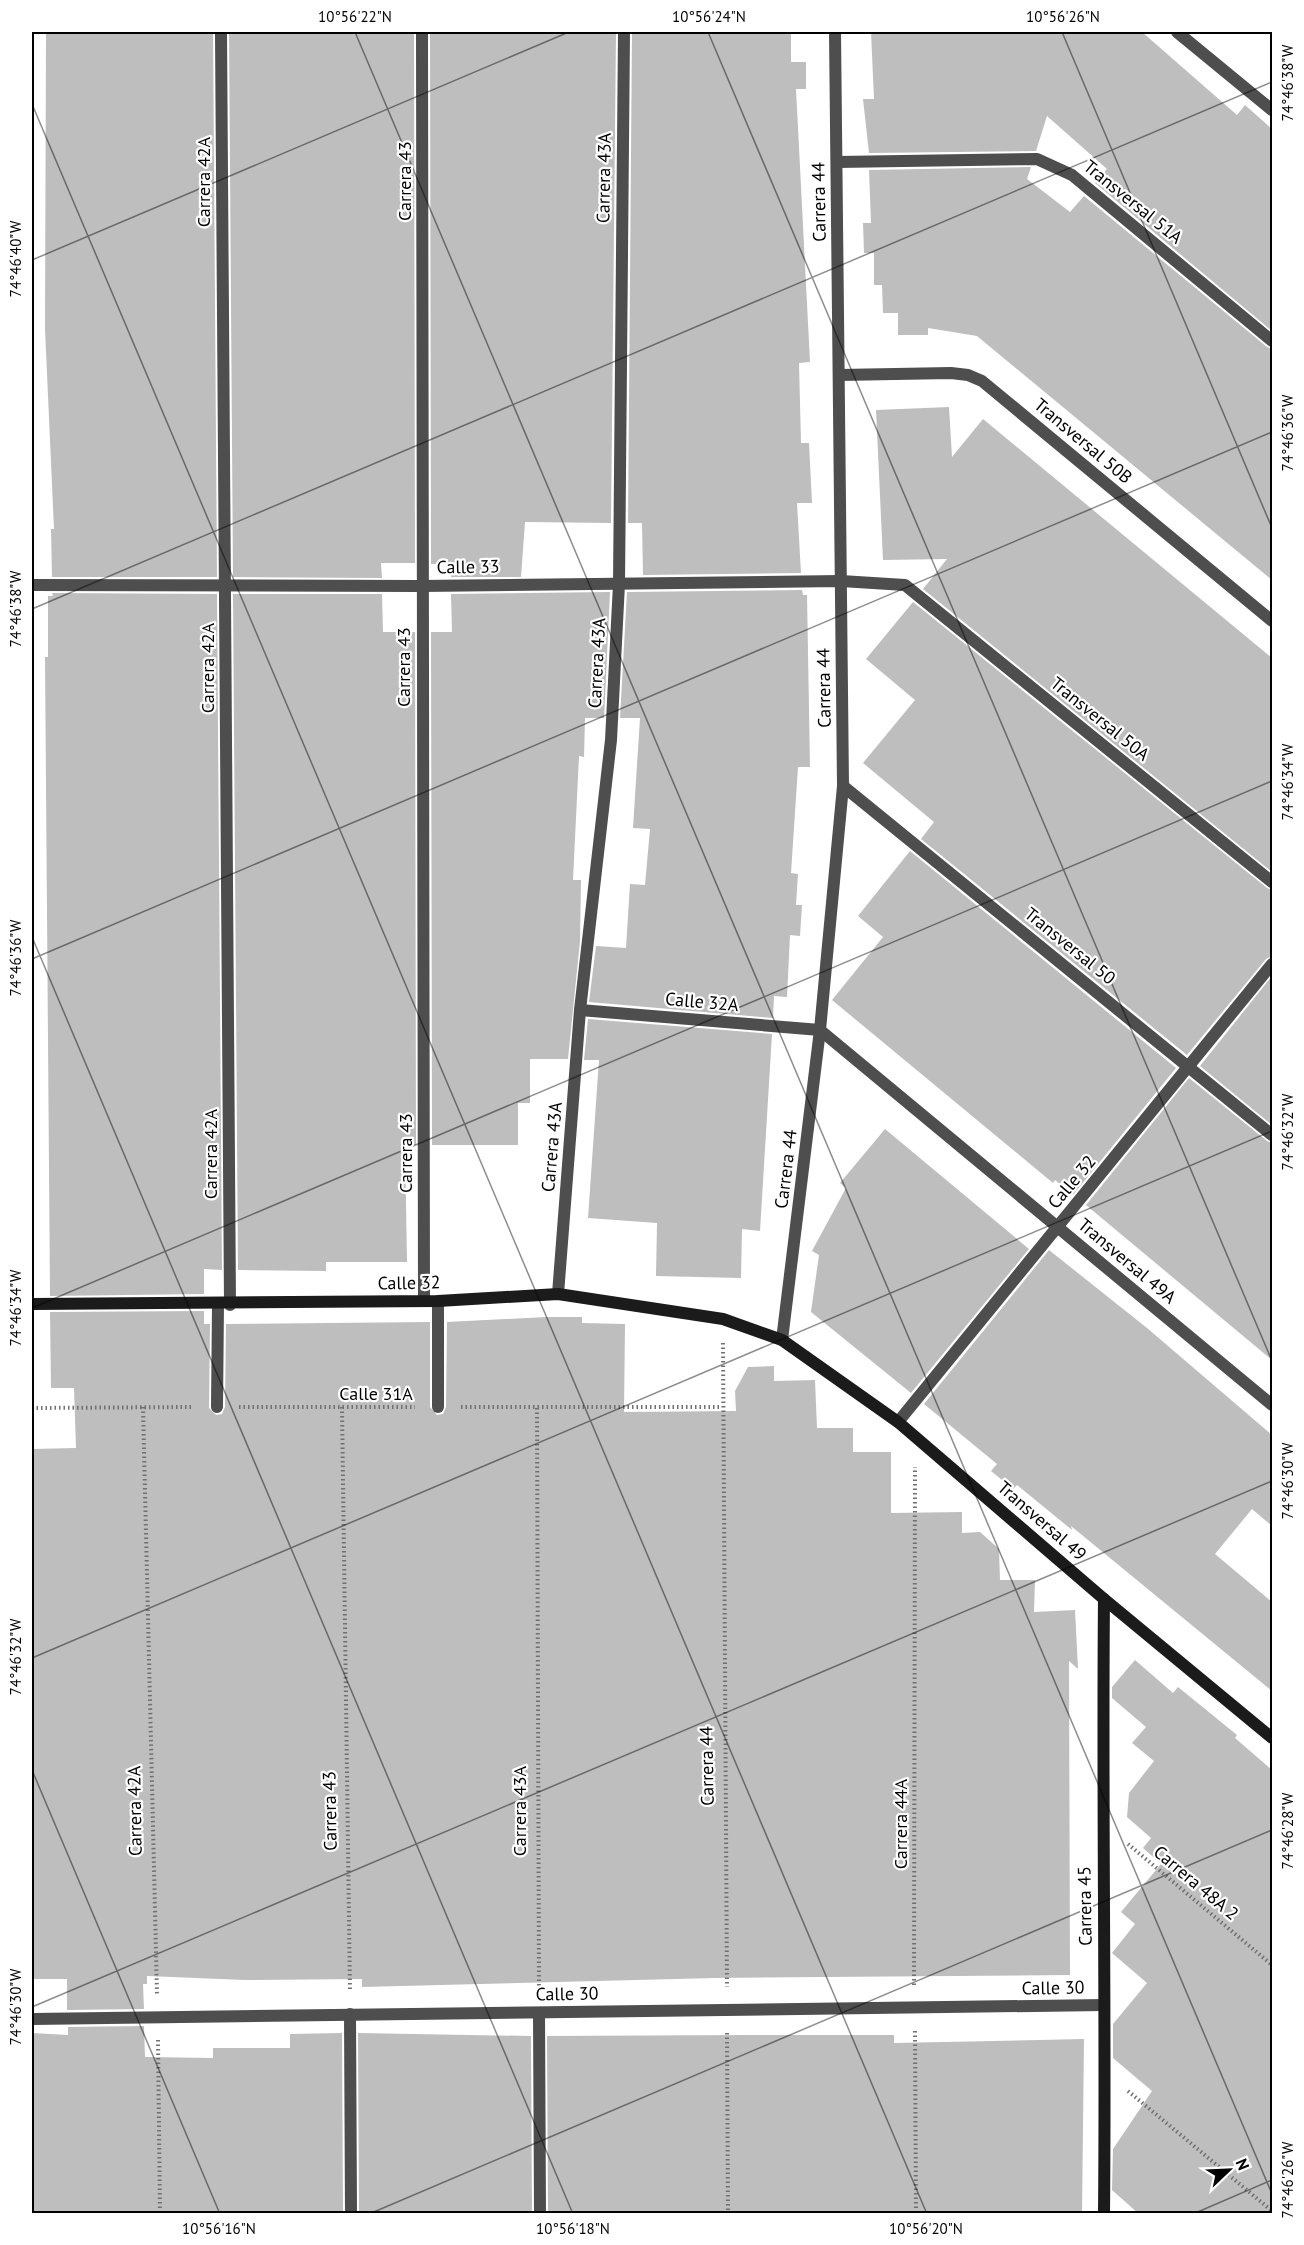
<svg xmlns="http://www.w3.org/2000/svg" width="1304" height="2245" viewBox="0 0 1304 2245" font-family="'PT Sans',sans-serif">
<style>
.building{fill:#bebebe}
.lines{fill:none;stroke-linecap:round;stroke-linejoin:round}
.path{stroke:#707070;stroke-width:4;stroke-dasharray:1.5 3;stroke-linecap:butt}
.street{stroke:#4e4e4e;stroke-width:12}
.secondary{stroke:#1b1b1b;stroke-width:12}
.ticks{fill:none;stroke:#000;stroke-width:1.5;stroke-opacity:0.45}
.labels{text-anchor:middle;stroke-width:4.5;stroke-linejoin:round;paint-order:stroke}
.street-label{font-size:18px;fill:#000;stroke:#fff}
.neatline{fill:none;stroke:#000;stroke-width:2}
.ticks-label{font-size:15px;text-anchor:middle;fill:#000}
</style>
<rect width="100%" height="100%" fill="#fff"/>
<g class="building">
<polygon points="46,32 213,32 217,577 52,577 51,529 54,529 45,329"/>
<polygon points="229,32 414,32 415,563 381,563 382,578 233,577"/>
<polygon points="430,32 616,32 611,523 525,522 521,577 451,577 451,564 431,564"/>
<polygon points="632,32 791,32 791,62 806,62 806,89 796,89 810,362 799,363 801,443 809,443 812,503 797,503 801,573 643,575 642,523 628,523"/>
<polygon points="871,32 1142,32 1237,115 1245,105 1272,129 1272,331 1095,183 1107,169 1047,116 1036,151 869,153 863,99 874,99"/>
<polygon points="1031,167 1027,179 1070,212 1084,196 1267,347 1272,349 1272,580 977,336 928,328 928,335 898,335 898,313 883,313 882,285 874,285 874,253 864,253 863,223 871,223 869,170"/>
<polygon points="949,407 952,457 983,419 1272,658 1272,872 923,589 947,559 883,560 876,410"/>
<polygon points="802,590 803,595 807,595 810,767 798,767 791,873 798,874 796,905 802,905 800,936 790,935 787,997 774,996 773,1018 589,1002 596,946 626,948 630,884 645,885 650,829 633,828 640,718 620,718 627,592"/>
<polygon points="610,592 604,718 585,718 584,757 579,756 573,880 581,880 580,941 568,1059 530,1059 530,1103 518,1103 518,1145 432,1145 431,632 452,632 451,594"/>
<polygon points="52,593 217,594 222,1270 204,1269 204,1294 50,1296 45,657 48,657 48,596 53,596"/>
<polygon points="233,594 382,594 383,632 415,632 416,1145 405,1145 407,1262 326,1262 326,1271 238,1270"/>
<polygon points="913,602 1267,888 1272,890 1272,956 1266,959 1187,1055 921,839 934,822 863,763 915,700 866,659"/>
<polygon points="910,851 1176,1068 1073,1195 1055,1180 1053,1183 832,1000 883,937 858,916"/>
<polygon points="1272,976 1272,1125 1200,1066"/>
<polygon points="588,1019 772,1034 760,1231 742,1229 741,1278 656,1276 657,1223 588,1218 599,1060 584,1060"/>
<polygon points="1189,1078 1267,1141 1272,1143 1272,1360 1086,1205"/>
<polygon points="885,1129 1029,1249 911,1393 811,1312 819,1255 812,1251 846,1188 840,1183"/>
<polygon points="1049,1250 1147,1328 1272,1435 1272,1526 1252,1509 1215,1554 1272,1602 1272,1691 1071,1526 1072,1530 1017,1485 1013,1489 991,1471 997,1464 924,1404"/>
<polygon points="204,1311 204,1324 210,1324 209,1408 216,1415 222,1414 225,1407 226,1324 430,1322 430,1407 437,1415 443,1414 446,1407 447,1322 546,1317 582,1317 582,1323 625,1324 624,1412 736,1411 735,1391 748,1367 774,1366 774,1381 815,1380 817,1428 853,1428 853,1452 891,1452 891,1513 962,1512 962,1533 980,1532 999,1549 1000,1580 1035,1580 1034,1612 1075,1610 1078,1669 1069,1661 1070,1975 715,1978 362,1987 362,1979 245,1980 147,1976 147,1984 143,1984 144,2009 67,2010 67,1979 32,1979 32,1449 76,1448 74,1388 51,1388 50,1312"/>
<polygon points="1135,1660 1173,1693 1178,1687 1237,1735 1235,1738 1272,1770 1272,2214 1139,2214 1112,2190 1113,2149 1152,2091 1113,2058 1113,2024 1147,1983 1112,1953 1135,1924 1121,1912 1161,1864 1143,1848 1151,1838 1127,1817 1129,1793 1154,1761 1132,1743 1146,1727 1112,1698 1112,1687"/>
<polygon points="144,2026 145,2057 213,2058 213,2048 290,2048 290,2034 342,2033 343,2214 32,2214 32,2033 68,2035 68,2027"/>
<polygon points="358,2033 531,2036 532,2214 359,2214"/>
<polygon points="746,2035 894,2035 894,2043 1084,2039 1082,2214 548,2214 547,2036"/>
</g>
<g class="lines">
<g class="path">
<polyline points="723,1343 727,1987"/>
<polyline points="143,1407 157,1994"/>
<polyline points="239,1407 415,1407"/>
<polyline points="342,1407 350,1992"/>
<polyline points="461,1407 722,1407"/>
<polyline points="32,1408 193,1407"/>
<polyline points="537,1408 539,1988"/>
<polyline points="1128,1844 1272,1965"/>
<polyline points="914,1985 915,1467"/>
<polyline points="915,2031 916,2214"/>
<polyline points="727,2033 728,2214"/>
<polyline points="158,2040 160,2214"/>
<polyline points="1128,2091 1272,2211"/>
</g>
<g class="street">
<polyline points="221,32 230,1305"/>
<polyline points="422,32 424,1301"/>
<polyline points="1177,32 1272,110"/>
<polyline points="837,162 1037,159 1072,175 1272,341"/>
<polyline points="839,375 951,373 968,375 982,381 1272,621"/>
<polyline points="32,585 421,586 841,581 905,585 1272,882"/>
<polyline points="843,786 1272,1135"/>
<polyline points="580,1010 820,1030 1272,1405"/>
<polyline points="558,1294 580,1010 611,740 619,584 624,32"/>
<polyline points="438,1301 438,1407"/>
<polyline points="782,1340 820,1030 843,786 835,32"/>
<polyline points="217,1407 218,1304"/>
<polyline points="898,1422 1272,964"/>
<polyline points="539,2013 540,2214"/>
<polyline points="350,2014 351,2214"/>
<polyline points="32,2019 1104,2005"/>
</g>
<g class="secondary">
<polyline points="32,1304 438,1301 558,1294 723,1319 782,1340 898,1422 1104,1599 1272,1738"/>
<path d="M1104 2214C1106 2009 1102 1804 1104 1599"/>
</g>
</g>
<path class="ticks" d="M355 32 1272 2194M708 32 1272 1361M1062 32 1272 528M32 104 927 2214M32 260 569 32M32 609 1272 82M32 937 573 2214M32 959 1272 432M32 1308 1272 781M32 1658 1272 1131M32 1770 220 2214M32 2007 1272 1481M369 2214 1272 1830M1193 2214 1272 2180"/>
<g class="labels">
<g class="street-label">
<text transform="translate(604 178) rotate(-89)" y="6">Carrera 43A</text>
<text transform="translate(405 181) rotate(-90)" y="6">Carrera 43</text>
<text transform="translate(204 182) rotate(-90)" y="6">Carrera 42A</text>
<text transform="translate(819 202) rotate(-91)" y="6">Carrera 44</text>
<text transform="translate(1133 202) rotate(39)" y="6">Transversal 51A</text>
<text transform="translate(1083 441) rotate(40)" y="6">Transversal 50B</text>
<text transform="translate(468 567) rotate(-1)" y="6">Calle 33</text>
<text transform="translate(597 663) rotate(-87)" y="6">Carrera 43A</text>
<text transform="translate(404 667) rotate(-90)" y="6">Carrera 43</text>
<text transform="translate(208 668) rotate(-90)" y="6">Carrera 42A</text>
<text transform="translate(824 688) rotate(-91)" y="6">Carrera 44</text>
<text transform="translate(1100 719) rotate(39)" y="6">Transversal 50A</text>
<text transform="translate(1070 946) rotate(39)" y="6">Transversal 50</text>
<text transform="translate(702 1002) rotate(5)" y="6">Calle 32A</text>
<text transform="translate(552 1147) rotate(-85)" y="6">Carrera 43A</text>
<text transform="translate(406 1153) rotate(-90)" y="6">Carrera 43</text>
<text transform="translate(211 1154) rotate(-90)" y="6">Carrera 42A</text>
<text transform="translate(786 1169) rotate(-83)" y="6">Carrera 44</text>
<text transform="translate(1072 1182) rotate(-50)" y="6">Calle 32</text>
<text transform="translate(1127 1261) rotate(40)" y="6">Transversal 49A</text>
<text transform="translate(409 1283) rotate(-1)" y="6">Calle 32</text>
<text x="376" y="1400">Calle 31A</text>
<text transform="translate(1042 1521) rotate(41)" y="6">Transversal 49</text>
<text transform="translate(707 1766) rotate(-91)" y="6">Carrera 44</text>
<text transform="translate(135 1811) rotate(-91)" y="6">Carrera 42A</text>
<text transform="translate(330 1811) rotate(-91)" y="6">Carrera 43</text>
<text transform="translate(520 1811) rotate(-90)" y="6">Carrera 43A</text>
<text transform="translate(901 1824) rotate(-90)" y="6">Carrera 44A</text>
<text transform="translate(1196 1883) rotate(40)" y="6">Carrera 48A 2</text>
<text transform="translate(1085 1906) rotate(-91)" y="6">Carrera 45</text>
<text transform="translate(1053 1988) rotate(-1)" y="6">Calle 30</text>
<text transform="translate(567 1994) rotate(-1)" y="6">Calle 30</text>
</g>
</g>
<rect width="1304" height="2245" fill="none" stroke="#ffffff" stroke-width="66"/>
<g transform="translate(1229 2170) rotate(67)" stroke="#ffffff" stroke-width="4.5" paint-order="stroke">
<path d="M0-4.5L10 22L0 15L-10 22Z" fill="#000000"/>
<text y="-9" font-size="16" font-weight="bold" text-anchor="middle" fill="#000000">N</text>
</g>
<rect x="33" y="33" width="1238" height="2179" class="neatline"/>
<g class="ticks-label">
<text x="355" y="22">10°56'22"N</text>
<text x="709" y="22">10°56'24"N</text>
<text x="1063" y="22">10°56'26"N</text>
<text transform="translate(1288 83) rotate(-90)" y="5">74°46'38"W</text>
<text transform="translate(16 259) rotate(-90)" y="5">74°46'40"W</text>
<text transform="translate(1288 433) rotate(-90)" y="5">74°46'36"W</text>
<text transform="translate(16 609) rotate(-90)" y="5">74°46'38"W</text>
<text transform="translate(1288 782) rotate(-90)" y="5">74°46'34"W</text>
<text transform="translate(16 958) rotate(-90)" y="5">74°46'36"W</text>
<text transform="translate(1288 1132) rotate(-90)" y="5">74°46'32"W</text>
<text transform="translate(16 1308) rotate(-90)" y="5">74°46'34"W</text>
<text transform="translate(1288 1481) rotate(-90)" y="5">74°46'30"W</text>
<text transform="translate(16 1657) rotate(-90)" y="5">74°46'32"W</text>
<text transform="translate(1288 1831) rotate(-90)" y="5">74°46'28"W</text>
<text transform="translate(16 2007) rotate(-90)" y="5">74°46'30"W</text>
<text transform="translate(1288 2180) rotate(-90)" y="5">74°46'26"W</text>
<text x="219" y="2234">10°56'16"N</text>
<text x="573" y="2234">10°56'18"N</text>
<text x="926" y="2234">10°56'20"N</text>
</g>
</svg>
